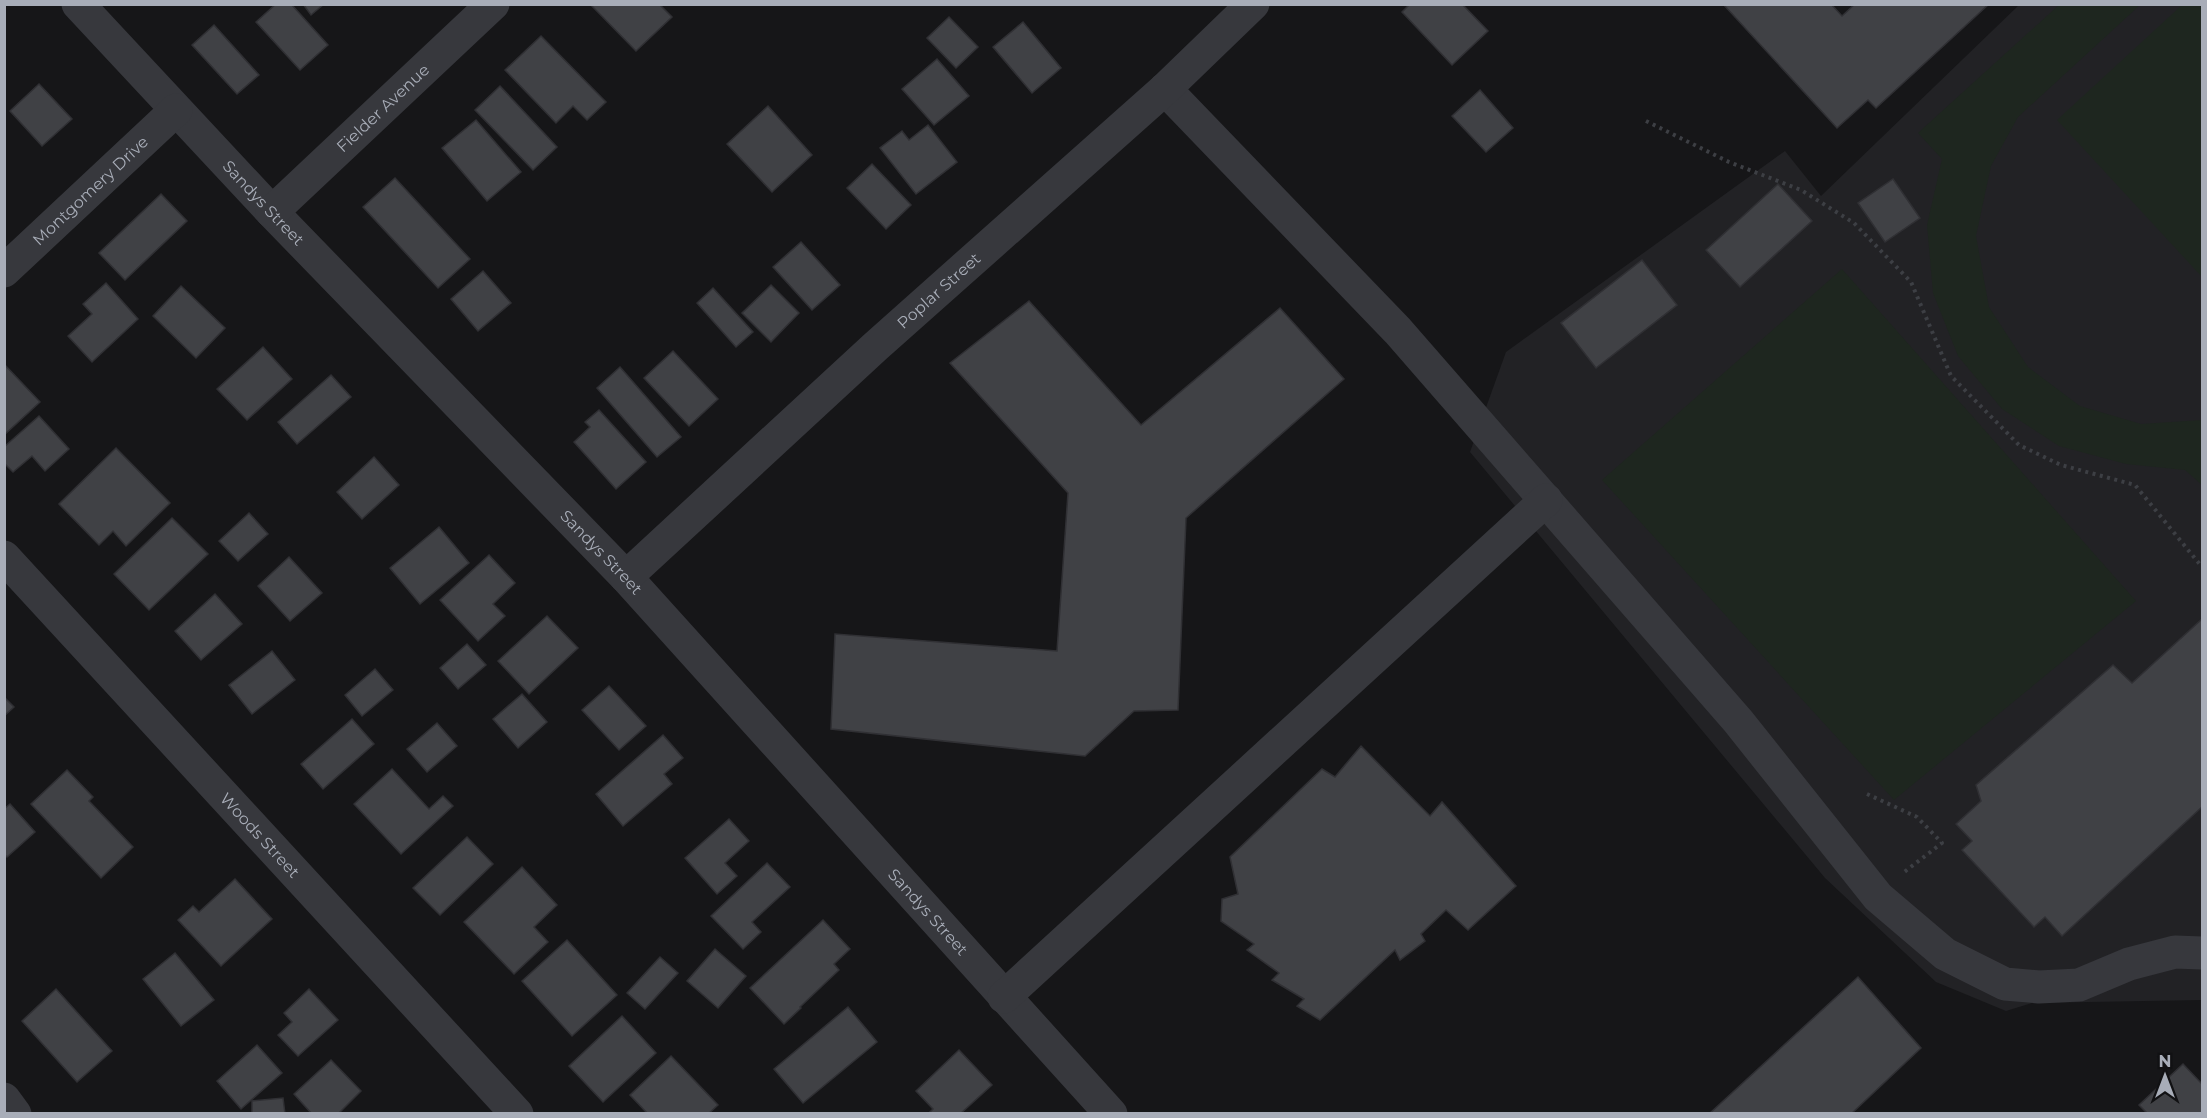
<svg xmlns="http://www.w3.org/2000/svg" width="2207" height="1118" viewBox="0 0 2207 1118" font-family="Montserrat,sans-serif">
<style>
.built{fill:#222225}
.green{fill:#1e261f}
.building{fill:#404145;stroke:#303034;stroke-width:1.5}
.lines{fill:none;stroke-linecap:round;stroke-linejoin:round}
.path{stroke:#3d3f44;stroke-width:4;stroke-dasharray:3 4.5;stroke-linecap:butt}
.minor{stroke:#37383d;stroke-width:33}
.labels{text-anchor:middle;stroke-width:6;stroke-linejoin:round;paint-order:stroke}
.street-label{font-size:16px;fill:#a8adb8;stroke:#111113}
</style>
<rect width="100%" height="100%" fill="#161618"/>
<polygon class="built" points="2019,5 2202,5 2202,1000 2032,1003 2006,1011 1936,982 1825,878 1470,452 1506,352 1785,151 1821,196"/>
<g class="green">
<polygon points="2060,4 2140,5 2018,117 1991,166 1976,236 1989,307 2028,367 2080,406 2141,424 2202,420 2202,485 2185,470 2126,464 2059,446 2002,409 1958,356 1933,293 1927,225 1942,159 1918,133"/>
<polygon points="2182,5 2202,5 2202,277 2057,120"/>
<polygon points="1842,269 2136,601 1894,800 1602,480"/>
</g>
<g class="building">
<polygon points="276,4 291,4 328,45 300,70 256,22"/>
<polygon points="303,4 324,4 311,15"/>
<polygon points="590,4 659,4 672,17 636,51"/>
<polygon points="1410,4 1462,4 1488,31 1452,65 1402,12"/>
<polygon points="1723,4 1831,4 1842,16 1855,4 1989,4 1876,108 1868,100 1837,128"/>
<polygon points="949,17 978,47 956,68 927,38"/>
<polygon points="1023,22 1061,68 1032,93 993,47"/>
<polygon points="214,25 259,75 237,94 192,45"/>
<polygon points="541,36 606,102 587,120 573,106 556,123 505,70"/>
<polygon points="937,59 969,96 934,125 902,89"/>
<polygon points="39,84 72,119 42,146 10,111"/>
<polygon points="500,86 557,147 533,170 475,110"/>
<polygon points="1480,90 1513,128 1486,152 1452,116"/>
<polygon points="768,106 812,155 772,192 727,144"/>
<polygon points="476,120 521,172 487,201 442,148"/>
<polygon points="928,125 957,162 916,194 880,148 902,131 909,140"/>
<polygon points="872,164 911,205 886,229 847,188"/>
<polygon points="395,178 470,259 438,288 363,207"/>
<polygon points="1893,179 1920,218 1885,242 1858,203"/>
<polygon points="1778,184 1812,221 1740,287 1706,250"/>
<polygon points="161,194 187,221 125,280 99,253"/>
<polygon points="801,242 840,285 812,310 773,267"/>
<polygon points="1642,260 1677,305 1596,368 1561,323"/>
<polygon points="483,271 511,303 478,331 451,299"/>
<polygon points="106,283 138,319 92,362 68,336 92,314 83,304"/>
<polygon points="771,285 799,313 771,342 742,313"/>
<polygon points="181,286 225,328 196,358 153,316"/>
<polygon points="713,288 753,332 736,347 697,303"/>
<polygon points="1029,301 1141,425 1280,308 1344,379 1186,518 1178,710 1134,711 1085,756 831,729 835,634 1057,651 1068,493 950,363"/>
<polygon points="263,347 292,379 247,420 217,389"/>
<polygon points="673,351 718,399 689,426 644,378"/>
<polygon points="4,364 40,402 4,435"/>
<polygon points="620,367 681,437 657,457 597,388"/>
<polygon points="331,375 351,397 297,444 278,422"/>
<polygon points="599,410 646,462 616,489 574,442 590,427 585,422"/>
<polygon points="39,416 69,449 45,471 32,456 13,472 4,463 4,447"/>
<polygon points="116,448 170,503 126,546 113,531 99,545 59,504"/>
<polygon points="374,457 399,485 362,519 337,492"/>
<polygon points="249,513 268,534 238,561 219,541"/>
<polygon points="172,518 208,554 149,610 114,574"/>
<polygon points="439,527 469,563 420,604 390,568"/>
<polygon points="489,555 515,583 493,604 505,616 478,641 440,600"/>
<polygon points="289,557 322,593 290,621 258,586"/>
<polygon points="215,594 242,624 201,660 175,631"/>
<polygon points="547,616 578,648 529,694 498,661"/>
<polygon points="2202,619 2202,807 2062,936 2045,917 2034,927 1962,850 1972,841 1956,824 1981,801 1976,785 2113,665 2132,683"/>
<polygon points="467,644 486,665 458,689 440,668"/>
<polygon points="272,651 295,680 252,714 229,685"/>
<polygon points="375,669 393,690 362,716 345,695"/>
<polygon points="609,686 646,726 619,750 582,710"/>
<polygon points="522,694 547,722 518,748 493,719"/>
<polygon points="4,697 14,707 4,716"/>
<polygon points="352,719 374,744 323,789 301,764"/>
<polygon points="437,723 457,746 427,772 407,749"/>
<polygon points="663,735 683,758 664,774 672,784 623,826 596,794"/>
<polygon points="1361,746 1430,816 1442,802 1516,886 1468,930 1446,910 1421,934 1425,941 1400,960 1395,950 1320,1020 1297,1006 1304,999 1272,980 1279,973 1247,950 1254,944 1221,921 1222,899 1238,894 1230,857 1322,769 1335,777"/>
<polygon points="392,769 429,809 443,796 453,806 401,854 354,804"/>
<polygon points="67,770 93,797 89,801 133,847 101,878 31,804"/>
<polygon points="10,804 35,832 7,857 4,854 4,809"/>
<polygon points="729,819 749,841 725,863 737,876 717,894 685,858"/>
<polygon points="467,837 493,864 440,915 413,888"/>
<polygon points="767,863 790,887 752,922 761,932 743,949 711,916"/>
<polygon points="522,867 557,905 534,927 548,942 514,974 464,922"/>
<polygon points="235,879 272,919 221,966 178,920 193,906 199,912"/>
<polygon points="823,920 850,949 834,964 839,970 800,1007 801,1008 784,1024 750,988"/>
<polygon points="567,940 617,995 572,1036 522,981"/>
<polygon points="715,949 746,976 718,1008 687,981"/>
<polygon points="175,953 214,1000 181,1026 143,979"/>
<polygon points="660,957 678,973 645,1009 627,993"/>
<polygon points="1858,977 1921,1048 1851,1114 1709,1114"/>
<polygon points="56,989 112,1051 77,1082 22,1021"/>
<polygon points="309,989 338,1020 298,1056 278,1035 292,1022 284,1013"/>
<polygon points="848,1007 877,1042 803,1103 774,1069"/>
<polygon points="622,1016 656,1053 603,1102 569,1066"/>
<polygon points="257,1045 282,1073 241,1109 217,1081"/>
<polygon points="959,1050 992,1085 960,1114 928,1114 933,1109 916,1091"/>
<polygon points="671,1056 718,1105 708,1114 648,1114 630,1095"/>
<polygon points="331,1060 361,1091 338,1114 312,1114 294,1094"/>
<polygon points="2183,1064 2202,1084 2202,1114 2148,1114 2139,1105"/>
<polygon points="283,1098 285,1114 252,1114 252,1101"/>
</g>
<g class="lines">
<g class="path">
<polyline points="1646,121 1729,162 1801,190 1854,223 1911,282 1951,376 2019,445 2061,465 2135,485 2202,567"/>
<polyline points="1867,794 1917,817 1942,843 1903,873"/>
</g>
<g class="minor">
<path id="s1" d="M78 4 272 212 626 577 1111 1114"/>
<polyline points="1165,89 1398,331 1738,721 1878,897 1945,954 2005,984 2039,987 2079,985 2129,964 2175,952 2202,953"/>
<path id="s2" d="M272 212 493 4"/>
<path id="s3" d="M4 271 176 110"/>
<path id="s4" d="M4 557 517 1114"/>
<path id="s5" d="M626 577 875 347 1165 89 1253 4"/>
<polyline points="1004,997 1546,500"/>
<polyline points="4,1099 15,1114"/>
</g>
</g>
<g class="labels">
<g class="street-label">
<text dy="6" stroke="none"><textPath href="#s2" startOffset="152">Fielder Avenue</textPath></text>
<text dy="6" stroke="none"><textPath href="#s3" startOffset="118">Montgomery Drive</textPath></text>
<text dy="6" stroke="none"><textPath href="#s1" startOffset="272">Sandys Street</textPath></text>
<text dy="6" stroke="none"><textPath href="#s5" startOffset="424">Poplar Street</textPath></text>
<text dy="6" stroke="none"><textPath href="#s1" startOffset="758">Sandys Street</textPath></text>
<text dy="6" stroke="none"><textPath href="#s4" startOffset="378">Woods Street</textPath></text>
<text dy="6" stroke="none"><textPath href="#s1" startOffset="1244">Sandys Street</textPath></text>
</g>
</g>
<rect width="2207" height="1118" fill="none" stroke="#a8adb8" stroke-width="12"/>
<g transform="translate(2165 1076)" stroke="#111113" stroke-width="4.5" paint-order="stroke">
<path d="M0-4.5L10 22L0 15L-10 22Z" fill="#a8adb8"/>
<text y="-9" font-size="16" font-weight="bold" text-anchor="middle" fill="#a8adb8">N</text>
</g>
</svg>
